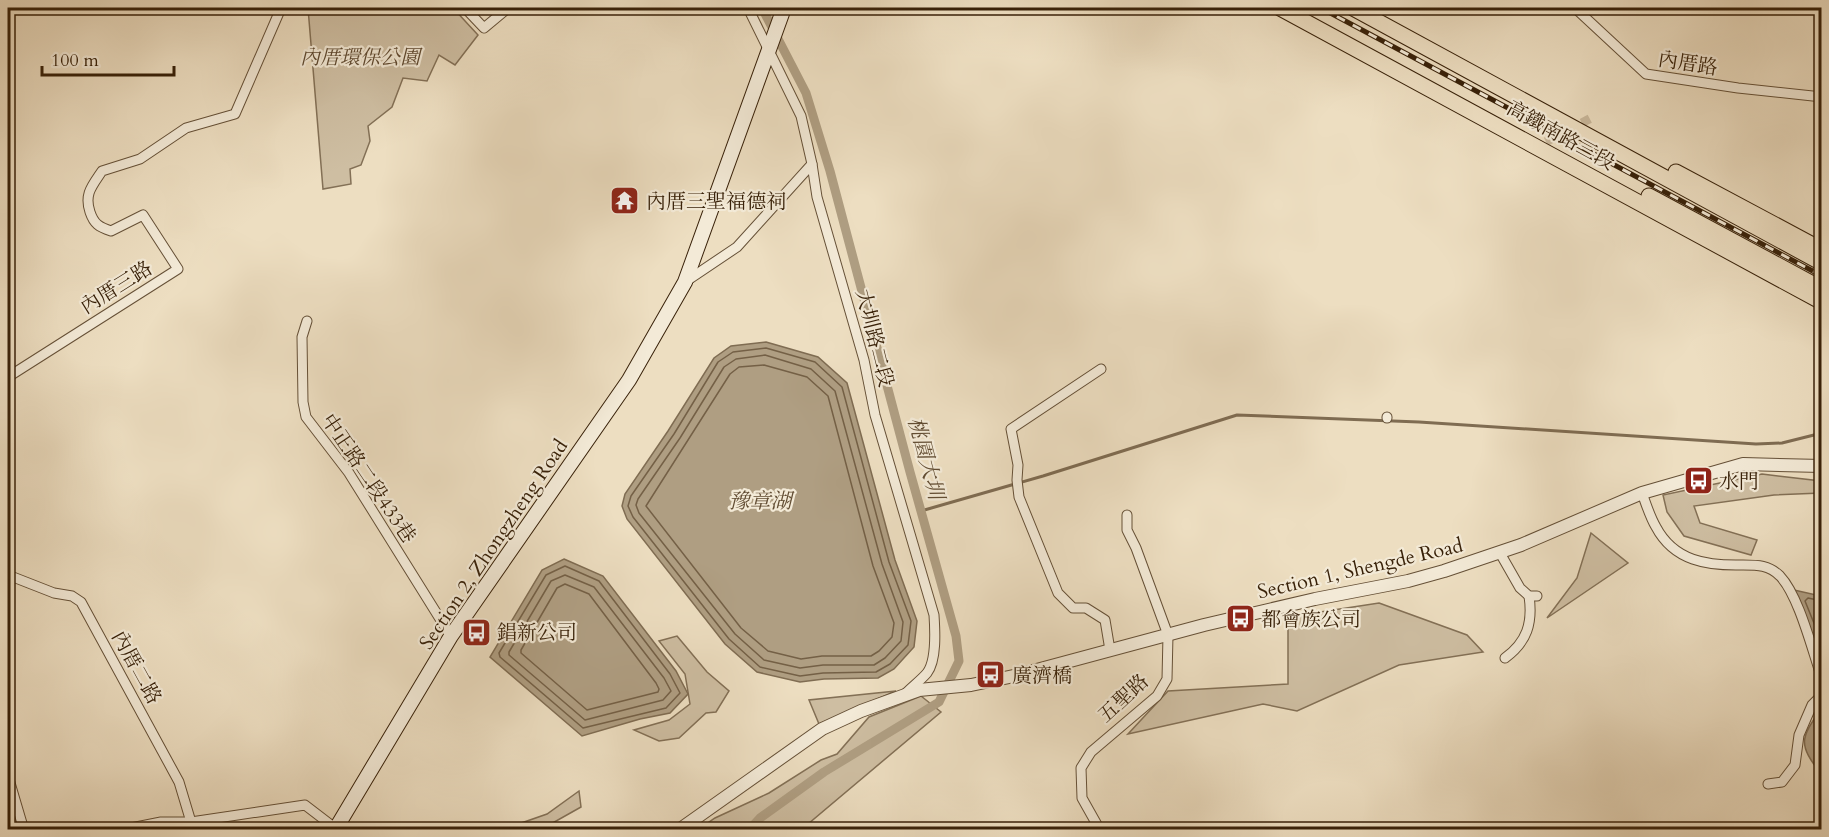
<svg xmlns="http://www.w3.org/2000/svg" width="1829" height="837" viewBox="0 0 1829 837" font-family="Cardo,'Noto Serif TC',serif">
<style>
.green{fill:#cebea2;stroke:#837056;stroke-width:1.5}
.water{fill:#af9e82;stroke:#7f6c52;stroke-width:1.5}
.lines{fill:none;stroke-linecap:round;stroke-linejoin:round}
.shore{stroke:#746046;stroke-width:1.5}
.stream{stroke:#7f6c52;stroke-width:3}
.canal{stroke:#af9e82;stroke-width:9}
.minor-tunnel{stroke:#c9b89c;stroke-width:9;stroke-dasharray:9 4.5;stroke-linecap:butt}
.minor-casing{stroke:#655037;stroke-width:11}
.tertiary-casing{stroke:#655037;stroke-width:14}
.secondary-casing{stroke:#382109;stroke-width:16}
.primary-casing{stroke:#382109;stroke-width:17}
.minor{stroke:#f3ead7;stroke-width:9}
.tertiary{stroke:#f3ead7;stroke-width:12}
.secondary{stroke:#f3ead7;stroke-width:14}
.primary{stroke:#eddec1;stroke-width:15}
.rail-casing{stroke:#382109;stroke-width:5}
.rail{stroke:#f3ead7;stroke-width:3;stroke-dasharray:9;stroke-linecap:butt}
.labels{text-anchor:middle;stroke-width:4.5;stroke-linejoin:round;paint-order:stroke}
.park-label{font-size:20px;font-style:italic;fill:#5e482f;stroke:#f3ead7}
.street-label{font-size:20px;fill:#382109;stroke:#f3ead7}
.poi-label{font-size:20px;fill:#382109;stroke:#f3ead7;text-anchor:start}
.water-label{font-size:21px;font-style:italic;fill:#624d33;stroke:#f3ead7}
</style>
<rect width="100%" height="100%" fill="#eddec1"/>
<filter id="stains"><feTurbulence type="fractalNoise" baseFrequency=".00333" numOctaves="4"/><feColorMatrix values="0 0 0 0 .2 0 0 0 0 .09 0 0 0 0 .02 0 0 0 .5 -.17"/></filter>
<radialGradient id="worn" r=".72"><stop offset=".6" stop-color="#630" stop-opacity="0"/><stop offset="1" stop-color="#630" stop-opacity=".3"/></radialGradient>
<g class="green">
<polygon points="308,8 453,8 478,35 455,65 439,55 427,81 403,78 392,107 368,126 370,141 361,165 350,169 351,184 323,189"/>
<polygon points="1762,474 1821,481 1821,493 1774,495 1694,506 1700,523 1757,540 1751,555 1684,536 1667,512 1663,495"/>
<polygon points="1591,533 1628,563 1547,618 1577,578"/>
<polygon points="1379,603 1467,635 1483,652 1399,665 1297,711 1263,704 1128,734 1168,691 1288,684 1288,617"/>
<polygon points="677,636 707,672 729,691 716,712 706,713 679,738 659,741 634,730 669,720 690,704 685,674 659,641"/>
<polygon points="896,691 819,724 809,700"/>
<polygon points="921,696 941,712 802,829 699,829 715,818 769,793 821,760 837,754 869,717"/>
<polygon points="579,791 581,807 542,829 504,829 547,814"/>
</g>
<g class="water">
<polygon points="766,342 818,357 847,383 895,560 917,621 914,647 894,669 878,678 824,679 800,682 757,672 725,644 627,519 622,506 625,494 668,431 714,358 731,346"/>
<polygon points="564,559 603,576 676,671 688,694 670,713 640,719 582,736 490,657 542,570"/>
<polygon points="1794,590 1821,596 1821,660"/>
<path d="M1821 709V774C1798 744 1800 739 1821 709Z"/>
</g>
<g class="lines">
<g class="shore">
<polygon points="766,348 815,362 842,387 889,562 911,621 908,645 890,664 876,672 823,673 800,676 760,667 729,639 633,517 628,506 631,496 674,434 718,362 733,352"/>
<polygon points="765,355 811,369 835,391 882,564 903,622 901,641 885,658 874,665 823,665 800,668 764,660 735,634 639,513 636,505 638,499 680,438 724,367 736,359"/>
<polygon points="764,365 807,377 828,396 873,566 894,623 892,637 879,651 871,656 822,656 801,659 768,651 741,628 646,506 730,374 739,367"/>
<polygon points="565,566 599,581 670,674 680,693 666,708 583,728 500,657 499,653 546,575"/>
<polygon points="565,575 594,587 664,678 671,691 663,700 585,720 509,655 509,652 551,581"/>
<polygon points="565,584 589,594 656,683 659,689 658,692 587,710 521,653 521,650 557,588"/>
<polyline points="1822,601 1808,598 1805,601 1822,643"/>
</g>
<polyline class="stream" points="921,511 1043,476 1237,415 1419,422 1756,444 1782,443 1822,433"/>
<polyline class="canal" points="749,830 760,818 824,772 939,702 959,661 956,636 910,472 830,171 806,93 762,8"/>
<polyline class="minor-tunnel" points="1534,148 1593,117"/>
<defs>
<g id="minor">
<polyline points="465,8 484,28 508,8"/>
<path d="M748 8 801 116 812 164 817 197 864 360 875 415 934 615C935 630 937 660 927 673 921 680 913 686 906 693"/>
<polyline points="1575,8 1646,74 1738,88 1822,97"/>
<polyline points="685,282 737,247 812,164"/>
<polyline points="307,321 302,337 303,402 306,417 349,473 452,638"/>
<polyline points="1101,369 1011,429 1018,465 1017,480 1019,497 1058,593 1073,608 1086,608 1105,620 1110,650"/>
<path d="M8 377 178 269 143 215 111 231C99 227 94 224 90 212 84 194 92 186 102 171L140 159 186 128 235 114 281 8"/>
<polyline points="1387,417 1387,418"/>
<path d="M1642 493C1646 504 1650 517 1656 527 1674 561 1707 566 1743 565 1758 565 1769 565 1780 576 1799 596 1812 650 1822 678"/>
<polyline points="1500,553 1520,588 1529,596 1537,596"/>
<polyline points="8,575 54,593 72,596 81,602 179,782 191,822"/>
<path d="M1505 658C1527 642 1533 623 1529 596"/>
<polyline points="8,776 24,830"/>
<polyline points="1768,784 1782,782 1795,765 1799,735 1812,705 1822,695"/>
<polyline points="121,830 161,822 191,822 305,805 335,828"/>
<polyline points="1100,830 1082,798 1081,768 1091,752 1157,696 1167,679 1168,635 1136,548 1127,530 1127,515"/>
</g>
<polyline id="tertiary" points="679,830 822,729 861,711 919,690 971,685 1018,675 1204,625 1315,599 1408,581 1444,571 1521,545 1642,493 1743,464 1822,466"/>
<polyline id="secondary" points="335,830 451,636 629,380 685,282 784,8"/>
<g id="primary">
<polyline points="1280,8 1822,302"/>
<polyline points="1353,8 1822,263"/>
<polyline points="1676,172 1822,250"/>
<polyline points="1649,196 1822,289"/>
</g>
</defs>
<use href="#minor" class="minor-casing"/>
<use href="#tertiary" class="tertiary-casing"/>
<use href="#secondary" class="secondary-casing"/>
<use href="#primary" class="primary-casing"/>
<use href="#minor" class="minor"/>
<use href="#tertiary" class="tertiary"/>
<use href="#secondary" class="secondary"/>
<use href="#primary" class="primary"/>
<defs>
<polyline id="rail" points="1321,8 1822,276"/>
</defs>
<use href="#rail" class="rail-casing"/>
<use href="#rail" class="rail"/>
</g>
<defs>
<symbol id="temple-square" viewBox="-11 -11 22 22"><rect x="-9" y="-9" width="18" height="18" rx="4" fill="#8f2418" stroke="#f3ead7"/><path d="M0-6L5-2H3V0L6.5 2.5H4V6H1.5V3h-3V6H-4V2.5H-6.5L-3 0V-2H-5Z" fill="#fff"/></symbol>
<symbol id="bus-square" viewBox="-11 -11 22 22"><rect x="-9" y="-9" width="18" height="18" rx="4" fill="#8f2418" stroke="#f3ead7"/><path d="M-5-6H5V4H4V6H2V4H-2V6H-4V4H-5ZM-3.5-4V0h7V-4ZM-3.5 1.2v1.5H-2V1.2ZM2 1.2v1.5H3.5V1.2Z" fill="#fff"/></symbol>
</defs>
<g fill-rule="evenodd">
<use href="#temple-square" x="608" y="184" width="33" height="33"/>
<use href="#bus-square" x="1682" y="464" width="33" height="33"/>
<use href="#bus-square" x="1224" y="602" width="33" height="33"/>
<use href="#bus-square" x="460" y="616" width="33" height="33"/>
<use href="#bus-square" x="974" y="658" width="33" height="33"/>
</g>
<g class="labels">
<g class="park-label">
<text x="360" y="64">內厝環保公園</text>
</g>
<g class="street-label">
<text transform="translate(1688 63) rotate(9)" y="7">內厝路</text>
<text transform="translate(1561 135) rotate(29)" y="7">高鐵南路三段</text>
<text transform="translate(116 287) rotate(-32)" y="7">內厝三路</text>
<text transform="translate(875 338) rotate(76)" y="7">大圳路二段</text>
<text transform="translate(369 478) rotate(56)" y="7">中正路二段433巷</text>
<text transform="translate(493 544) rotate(-56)" y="7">Section 2, Zhongzheng Road</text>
<text transform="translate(1360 568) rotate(-13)" y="7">Section 1, Shengde Road</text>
<text transform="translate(137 667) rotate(61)" y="7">內厝二路</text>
<text transform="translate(1123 698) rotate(-43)" y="7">五聖路</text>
</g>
<g class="poi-label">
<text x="646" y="208">內厝三聖福德祠</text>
<text x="1719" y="488">水門</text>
<text x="1261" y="626">都會族公司</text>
<text x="497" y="639">錩新公司</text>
<text x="1012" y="682">廣濟橋</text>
</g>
<g class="water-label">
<text transform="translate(926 458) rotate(75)" y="7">桃園大圳</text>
<text x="760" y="508">豫章湖</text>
</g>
</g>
<rect width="1829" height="837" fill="none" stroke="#eddec1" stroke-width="30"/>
<rect x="9" y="9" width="1811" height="819" fill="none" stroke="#382109" stroke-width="3"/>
<rect x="15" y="15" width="1799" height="807" fill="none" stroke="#382109" stroke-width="1.5"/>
<path d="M42 66v9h132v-9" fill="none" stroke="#382109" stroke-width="3"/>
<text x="51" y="66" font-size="18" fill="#382109" stroke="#f3ead7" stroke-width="4.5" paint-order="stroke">100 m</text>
<rect width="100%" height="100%" filter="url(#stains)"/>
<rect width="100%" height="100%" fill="url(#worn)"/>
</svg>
